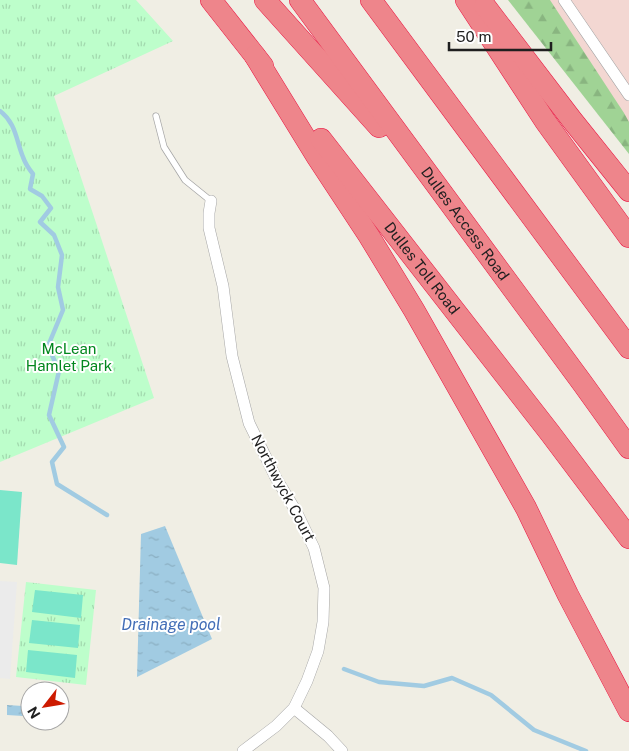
<svg xmlns="http://www.w3.org/2000/svg" width="629" height="751" viewBox="0 0 629 751" font-family="'Public Sans',sans-serif">
<style>
.commercial{fill:#f3d7d2}
.forest{fill:url(#forest-firs)}
.park{fill:url(#park-tufts)}
.pitch{fill:#7be6ca}
.parking{fill:#ebebeb}
.water{fill:url(#water-ripples)}
.lines{fill:none;stroke-linecap:round;stroke-linejoin:round}
.stream{stroke:#a1cbe2;stroke-width:4.5}
.service-casing{stroke:#a6a6a6;stroke-width:7}
.minor-casing{stroke:#a6a6a6;stroke-width:12}
.motorway-casing{stroke:#ea1643;stroke-width:22}
.service{stroke:#fff;stroke-width:5.5}
.minor{stroke:#fff;stroke-width:11}
.motorway{stroke:#ee858b;stroke-width:21}
.labels{text-anchor:middle;stroke-width:4;stroke-linejoin:round;paint-order:stroke}
.street-label{font-size:15px;fill:#1f1f1f;stroke:#fff}
.park-label{font-size:15px;fill:#02871e;stroke:#fff}
.water-label{font-size:16px;font-style:italic;fill:#436eb7;stroke:#fff}
</style>
<defs>
<pattern id="forest-firs" width="22" height="20" patternUnits="userSpaceOnUse" patternTransform="scale(1.25)"><rect width="22" height="20" fill="#a0d395"/><path d="M5 1l3.5 6h-7zM16 11l3.5 6h-7z" fill="#89b580"/></pattern>
<pattern id="park-tufts" width="24" height="20" patternUnits="userSpaceOnUse" patternTransform="scale(1.25)"><rect width="24" height="20" fill="#bdfecb"/><path d="M3 7l-1-3M5 7V3M7 7l1-3M15 17l-1-3M17 17v-4M19 17l1-3" fill="none" stroke="#a2d9ae"/></pattern>
<pattern id="water-ripples" width="26" height="14" patternUnits="userSpaceOnUse" patternTransform="scale(1.25)"><rect width="26" height="14" fill="#a1cbe2"/><path d="M2 4q2-2 4 0t4 0M15 11q2-2 4 0t4 0" fill="none" stroke="#8aaec1"/></pattern>
</defs>
<rect width="100%" height="100%" fill="#f0eee4"/>
<polygon class="commercial" points="526,0 629,0 629,144"/>
<polygon class="forest" points="508,0 550,0 624,113 629,122 629,154"/>
<g class="park">
<polygon points="0,0 136,0 173,41 54,96 154,398 0,462"/>
<polygon points="26,582 96,590 86,685 16,677"/>
</g>
<g class="pitch">
<polygon points="0,490 22,492 17,565 0,563"/>
<polygon points="35,590 83,595 81,618 32,612"/>
<polygon points="32,620 80,625 78,648 29,643"/>
<polygon points="28,650 77,655 75,678 26,672"/>
</g>
<polygon class="parking" points="0,581 17,582 10,679 0,678"/>
<g class="water">
<polygon points="165,526 212,639 137,677 141,534"/>
<polygon points="7,705 23,706 23,716 7,715"/>
</g>
<g class="lines">
<g class="stream">
<path d="M0 111C16 123 16 140 23 157 25 163 29 169 33 174L30 189 42 196 51 208 40 222 54 235 62 255 58 287 63 310 48 346 59 371 49 415 64 447 52 462 57 484 107 515"/>
<polyline points="344,669 379,682 424,686 452,678 491,695 534,730 586,751"/>
</g>
<defs>
<polyline id="service" points="156,116 164,147 185,180 211,201"/>
<g id="minor">
<polyline points="564,0 629,95"/>
<polyline points="211,201 209,213 209,228 223,286 232,356 249,423 276,478 296,511 314,548 324,588 323,622 318,651 307,681 294,708 276,726 243,751"/>
<polyline points="294,708 328,736 342,751"/>
</g>
<g id="motorway">
<polyline points="211,0 263,66"/>
<polyline points="265,0 379,127"/>
<path id="s1" d="M300 0 583 384 629 448"/>
<polyline points="371,0 629,348"/>
<polyline points="466,0 545,121 629,237"/>
<polyline points="485,6 572,120 629,191"/>
<polyline points="255,56 317,157 369,236 414,310 526,508 568,595 629,711"/>
<path id="s2" d="M321 139 550 433 629 538"/>
</g>
</defs>
<use href="#service" class="service-casing"/>
<use href="#minor" class="minor-casing"/>
<use href="#motorway" class="motorway-casing"/>
<use href="#service" class="service"/>
<use href="#minor" class="minor"/>
<use href="#motorway" class="motorway"/>
</g>
<g class="labels">
<g class="street-label">
<text dy="5" stroke="none"><textPath href="#s1" startOffset="278">Dulles Access Road</textPath></text>
<text dy="5" stroke="none"><textPath href="#s2" startOffset="164">Dulles Toll Road</textPath></text>
<text transform="translate(283 488) rotate(62)" y="5">Northwyck Court</text>
</g>
<g class="park-label">
<text x="69" y="354">McLean<tspan x="69" dy="17">Hamlet Park</tspan></text>
</g>
<g class="water-label">
<text x="171" y="630">Drainage pool</text>
</g>
</g>
<g transform="translate(45 706) rotate(239)"><circle r="24" fill="#ffffff" stroke="#a5a5a5"/>
<path d="M0-4L9 19L0 12L-9 19Z" fill="#cd1a00"/>
<text y="-8" font-size="14" font-weight="bold" text-anchor="middle" fill="#1f1f1f">N</text>
</g>
<path d="M449 42v8h102v-8" fill="none" stroke="#1f1f1f" stroke-width="2.5"/>
<text x="456" y="42" font-size="15" fill="#1f1f1f" stroke="#ffffff" stroke-width="4" paint-order="stroke">50 m</text>
</svg>
